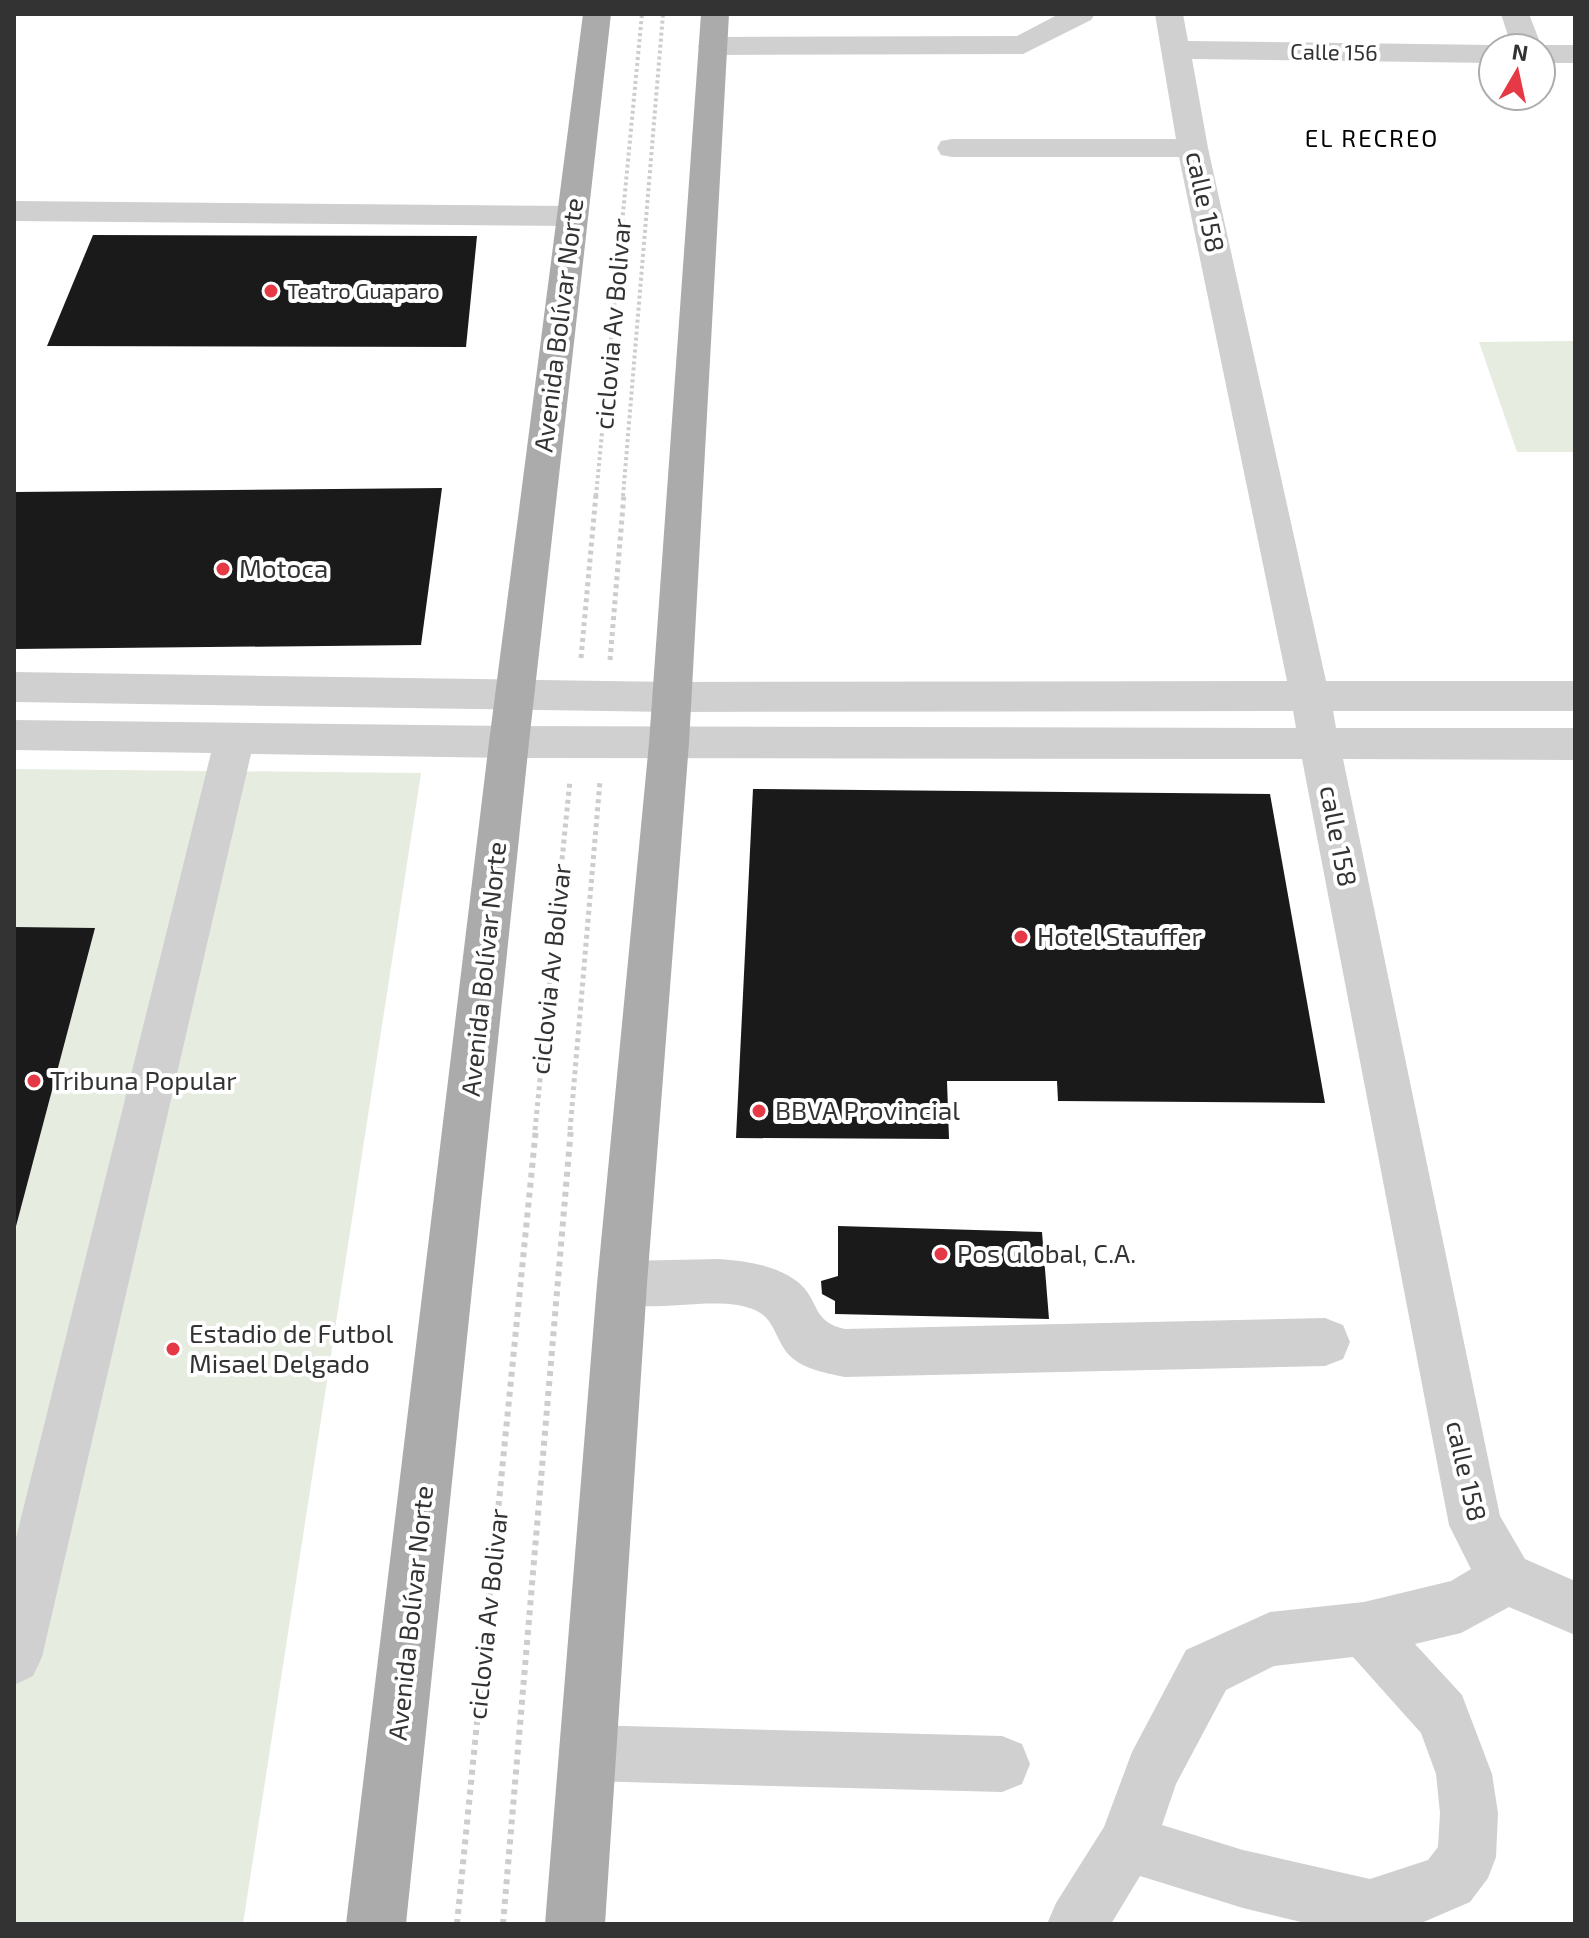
<svg xmlns="http://www.w3.org/2000/svg" width="1589" height="1938" viewBox="0 0 1589 1938" font-family="'Exo 2',sans-serif">
<style>
.green{fill:#e6ecdf}
.building{fill:#1a1a1a}
.lines{fill:none;stroke-linecap:round;stroke-linejoin:round}
.path-far2{stroke:#cdcdcd;stroke-width:4;stroke-dasharray:3 3;stroke-linecap:butt}
.path-far1{stroke:#cdcdcd;stroke-width:5;stroke-dasharray:4 4;stroke-linecap:butt}
.path{stroke:#cdcdcd;stroke-width:6;stroke-dasharray:5 5;stroke-linecap:butt}
.minor{fill:#d0d0d0;fill-rule:evenodd}
.major{fill:#ababab;fill-rule:evenodd}
.poi-dot{fill:#e63946;stroke:#fff;stroke-width:3}
.labels{text-anchor:middle;stroke-width:8;stroke-linejoin:round;paint-order:stroke}
.far-street-label{font-size:22px;fill:#333;stroke:#fff}
.far-poi-label{font-size:22px;fill:#333;stroke:#fff;text-anchor:start}
.far-neighbourhood-label{font-size:24px;letter-spacing:2px;fill:#000;stroke:#fff}
.street-label{font-size:26px;fill:#333;stroke:#fff}
.poi-label{font-size:26px;fill:#333;stroke:#fff;text-anchor:start}
</style>
<rect width="100%" height="100%" fill="#fff"/>
<g class="green">
<polygon points="1575,341 1575,452 1517,452 1479,342"/>
<polygon points="14,769 421,773 243,1924 14,1924"/>
</g>
<g class="building">
<polygon points="93,235 477,236 466,347 47,346"/>
<polygon points="442,488 421,645 14,649 14,492"/>
<polygon points="753,789 1270,794 1325,1103 1058,1101 1057,1081 947,1081 949,1139 736,1138"/>
<polygon points="14,927 95,928 15,1230 14,1230"/>
<polygon points="838,1226 1042,1232 1049,1319 835,1314 835,1301 822,1294 821,1281 838,1276"/>
</g>
<g class="lines">
<g class="path-far2">
<polyline points="596,496 642,14"/>
<polyline points="623,496 663,14"/>
</g>
<g class="path-far1">
<polyline points="581,658 596,494"/>
<polyline points="610,660 624,494"/>
<polyline points="535,1130 570,780"/>
<polyline points="570,1130 600,781"/>
</g>
<g class="path">
<polyline points="457,1924 536,1128"/>
<polyline points="503,1924 571,1128"/>
</g>
<g class="minor">
<polygon points="1059,14 1095,14 1091,20 1023,54 713,55 703,52 698,46 703,40 713,37 1017,36"/>
<path d="M1155 14H1183L1188 41 1493 45 1504 48H1493V63L1192 59 1208 148 1326 681H1575V711H1333L1336 728H1575V760L1343 759 1500 1516 1525 1559 1575 1581V1635L1509 1607 1461 1633 1415 1644 1462 1695 1492 1774 1498 1813 1496 1857 1488 1878 1470 1902 1419 1924H1309L1243 1908 1140 1876 1111 1924H1047L1056 1903 1104 1827 1132 1752 1186 1650 1270 1612 1364 1602 1451 1581 1471 1569 1449 1525 1302 759 509 758 251 754 42 1657 33 1676 14 1685V1546L211 753 14 750V720L509 726 1296 728 1293 711 671 712 14 702V672L671 682 1287 681 1179 157H952L941 155 937 148 941 141 952 139H1176ZM1353 1657 1421 1733 1436 1774 1440 1813 1438 1847 1428 1860 1370 1879 1243 1850 1162 1825 1176 1784 1226 1690 1274 1666Z"/>
<polygon points="1501,14 1529,14 1541,45 1575,45 1575,63 1541,63 1541,48 1512,48"/>
<polygon points="14,201 572,206 583,209 588,216 583,223 572,226 14,221"/>
<path d="M719 1259C746 1261 776 1265 798 1282 820 1300 811 1322 845 1329L1325 1318 1343 1325 1350 1342 1343 1359 1325 1366 845 1377C825 1373 797 1368 785 1350 775 1336 773 1319 757 1311 719 1292 648 1317 605 1300L597 1284 605 1268 622 1261Z"/>
<polygon points="587,1725 1002,1736 1022,1744 1030,1764 1022,1784 1002,1792 587,1781 567,1773 559,1753 567,1733"/>
</g>
<g class="major">
<polygon points="583,14 611,14 529,742 406,1924 346,1924 489,742"/>
<polygon points="701,14 729,14 689,743 647,1284 605,1924 545,1924 597,1284 649,743"/>
</g>
</g>
<g class="poi-dot">
<circle cx="271" cy="291" r="8"/>
<circle cx="223" cy="569" r="8"/>
<circle cx="1021" cy="937" r="8"/>
<circle cx="34" cy="1081" r="8"/>
<circle cx="759" cy="1111" r="8"/>
<circle cx="941" cy="1254" r="8"/>
<circle cx="173" cy="1349" r="8"/>
</g>
<g class="labels">
<g class="far-street-label">
<text transform="translate(1334 52) rotate(1)" y="8">Calle 156</text>
</g>
<g class="far-poi-label">
<text x="287" y="299">Teatro Guaparo</text>
</g>
<g class="far-neighbourhood-label">
<text x="1372" y="147">EL RECREO</text>
</g>
<g class="street-label">
<text transform="translate(1205 202) rotate(78)" y="9">calle 158</text>
<text transform="translate(613 324) rotate(-85)" y="9">ciclovia Av Bolivar</text>
<text transform="translate(559 325) rotate(-83)" y="9">Avenida Bolívar Norte</text>
<text transform="translate(1338 836) rotate(79)" y="9">calle 158</text>
<text transform="translate(484 969) rotate(-84)" y="9">Avenida Bolívar Norte</text>
<text transform="translate(551 969) rotate(-84)" y="9">ciclovia Av Bolivar</text>
<text transform="translate(1466 1471) rotate(77)" y="9">calle 158</text>
<text transform="translate(411 1613) rotate(-84)" y="9">Avenida Bolívar Norte</text>
<text transform="translate(488 1614) rotate(-84)" y="9">ciclovia Av Bolivar</text>
</g>
<g class="poi-label">
<text x="239" y="578">Motoca</text>
<text x="1037" y="946">Hotel Stauffer</text>
<text x="50" y="1090">Tribuna Popular</text>
<text x="775" y="1120">BBVA Provincial</text>
<text x="957" y="1263">Pos Global, C.A.</text>
<text x="189" y="1343">Estadio de Futbol<tspan x="189" dy="30">Misael Delgado</tspan></text>
</g>
</g>
<rect width="1589" height="1938" fill="none" stroke="#333333" stroke-width="32"/>
<g transform="translate(1517 72) rotate(9)"><circle r="38" fill="#ffffff" stroke="#adadad" stroke-width="2"/>
<path d="M0-6L14 30L0 20L-14 30Z" fill="#e63946"/>
<text y="-12" font-size="22" font-weight="bold" text-anchor="middle" fill="#333333">N</text>
</g>
</svg>
